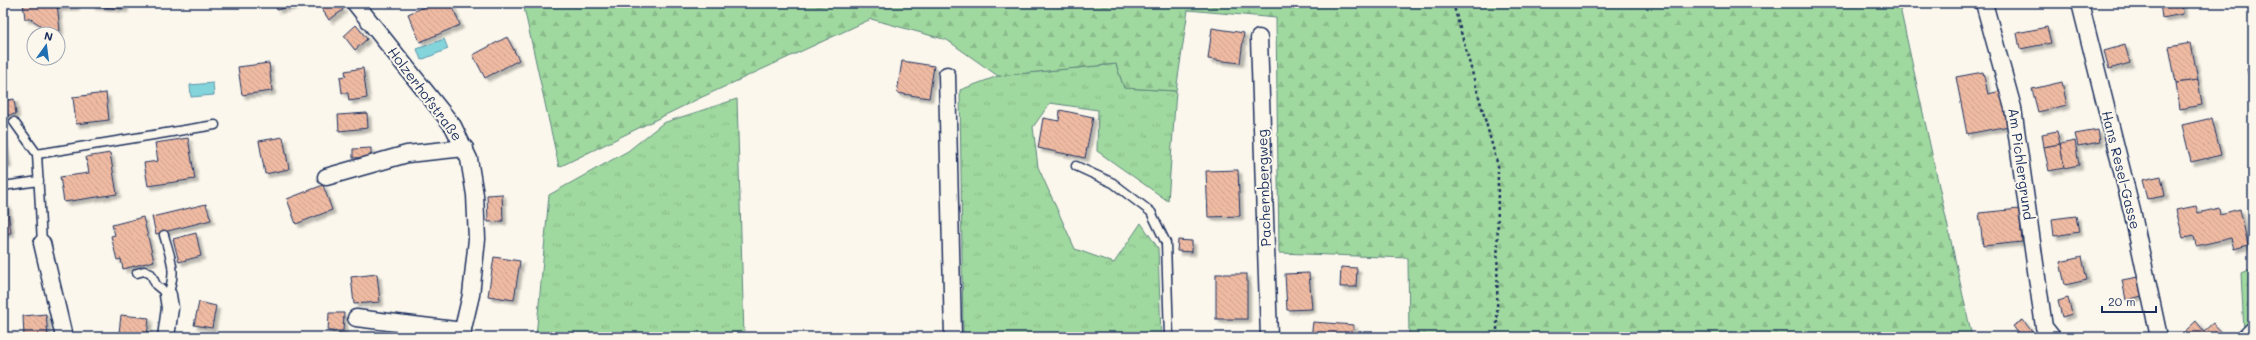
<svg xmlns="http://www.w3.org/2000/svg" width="2256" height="340" viewBox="0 0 2256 340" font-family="Mali,sans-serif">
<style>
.grass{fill:url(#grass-tufts);stroke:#5e847e}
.forest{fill:url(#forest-firs);stroke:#5e847e}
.water{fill:#84d5db;stroke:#5a93a9}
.building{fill:url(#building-back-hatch);stroke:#1b2f5e;filter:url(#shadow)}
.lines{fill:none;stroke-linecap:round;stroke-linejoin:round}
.lane-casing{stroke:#1b2f5e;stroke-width:11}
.street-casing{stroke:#1b2f5e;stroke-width:19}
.path{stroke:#1b2f5e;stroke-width:2.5;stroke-dasharray:3 3;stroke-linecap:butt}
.lane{stroke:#fbf7ec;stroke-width:8}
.street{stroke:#fbf7ec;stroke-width:16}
.labels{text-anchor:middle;stroke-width:4;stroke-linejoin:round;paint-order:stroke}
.street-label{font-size:14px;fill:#1b2f5e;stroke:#fbf7ec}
</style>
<defs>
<pattern id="grass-tufts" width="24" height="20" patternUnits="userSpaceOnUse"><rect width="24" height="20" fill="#a0d99f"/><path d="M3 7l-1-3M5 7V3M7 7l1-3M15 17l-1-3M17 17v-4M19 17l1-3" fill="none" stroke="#89bb8b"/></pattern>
<pattern id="forest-firs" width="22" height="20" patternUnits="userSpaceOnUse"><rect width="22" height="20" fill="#a0d99f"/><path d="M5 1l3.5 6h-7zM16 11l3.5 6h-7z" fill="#89bb8b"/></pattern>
<pattern id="building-back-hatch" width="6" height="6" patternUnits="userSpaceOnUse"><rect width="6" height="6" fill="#efbaa2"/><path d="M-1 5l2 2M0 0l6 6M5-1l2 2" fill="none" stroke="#cca08e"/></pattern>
<filter id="shadow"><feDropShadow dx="3.5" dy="3.5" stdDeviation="1" flood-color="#0004"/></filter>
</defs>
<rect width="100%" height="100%" fill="#fbf7ec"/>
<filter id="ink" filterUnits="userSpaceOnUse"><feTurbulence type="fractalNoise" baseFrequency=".025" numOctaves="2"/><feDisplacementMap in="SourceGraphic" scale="8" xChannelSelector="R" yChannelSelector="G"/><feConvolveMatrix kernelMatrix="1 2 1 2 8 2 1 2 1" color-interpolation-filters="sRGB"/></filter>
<g filter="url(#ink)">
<g class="grass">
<polygon points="1116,64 1124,88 1176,91 1168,201 1097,151 1098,110 1050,103 1033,127 1038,167 1075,249 1114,263 1141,223 1158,248 1161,337 963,337 960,90 998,76"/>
<polygon points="737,99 744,337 536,337 549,195 628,151 663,123"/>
</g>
<g class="forest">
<polygon points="523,3 1899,3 1972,337 1409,337 1408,258 1279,253 1276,18 1188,10 1176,91 1124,88 1116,64 998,76 947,40 871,19 700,98 559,167"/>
<polygon points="2253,268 2253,325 2244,332 2241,273"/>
</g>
<g class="water">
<polygon points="444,39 448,49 421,60 417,49"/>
<polygon points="213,83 214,95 191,97 190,85"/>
</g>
<g class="building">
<polygon points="23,3 57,3 60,31 41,32 40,25 31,19 25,19"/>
<polygon points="57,3 75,3 76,6 57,8"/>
<polygon points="92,3 125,3 124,9 92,6"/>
<polygon points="275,3 304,3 277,10"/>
<polygon points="325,3 338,3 343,10 329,20 320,6"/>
<polygon points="433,3 451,3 460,25 420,42 408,14"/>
<polygon points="2160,3 2182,3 2183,14 2162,18"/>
<polygon points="356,25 367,39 355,50 344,36"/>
<polygon points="2047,27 2051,43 2020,49 2017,33"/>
<polygon points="1212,28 1244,33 1240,63 1208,59"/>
<polygon points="507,37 519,60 485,78 473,55"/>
<polygon points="2191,43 2198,80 2176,83 2169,47"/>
<polygon points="2125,45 2130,63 2109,69 2104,51"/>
<polygon points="902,61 934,66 929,98 897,93"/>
<polygon points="269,63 272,91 242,95 238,67"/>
<polygon points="2253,67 2253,93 2247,69"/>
<polygon points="363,68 367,98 349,101 348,93 342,93 340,77 346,76 345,71"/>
<polygon points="1983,72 1988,94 2001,91 2009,126 1967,134 1956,77"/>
<polygon points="2198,80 2202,105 2180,109 2176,83"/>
<polygon points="2062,82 2067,105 2038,112 2032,89"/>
<polygon points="106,93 109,120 76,124 73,97"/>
<polygon points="14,99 16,114 3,116 3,101"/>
<polygon points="1060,110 1093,117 1085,158 1038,148 1043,118 1059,121"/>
<polygon points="367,113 368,128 339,131 338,115"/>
<polygon points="2212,118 2221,155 2191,162 2182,125"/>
<polygon points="2098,130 2100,142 2078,146 2075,134"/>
<polygon points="2057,131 2060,144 2044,147 2042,134"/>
<polygon points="3,136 8,164 3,165"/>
<polygon points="283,137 289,169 265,174 259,141"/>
<polygon points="188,138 195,179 148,186 144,163 158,161 155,143"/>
<polygon points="2075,141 2079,165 2064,168 2060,144"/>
<polygon points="2060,144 2064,168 2049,171 2044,147"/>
<polygon points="371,148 371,157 353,158 353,149"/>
<polygon points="110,153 117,194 64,202 60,177 89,173 86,157"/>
<polygon points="1238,170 1240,216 1208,217 1206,171"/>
<polygon points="2161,176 2165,196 2147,199 2142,180"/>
<polygon points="323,185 332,210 296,224 287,199"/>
<polygon points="502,194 503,221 488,222 487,195"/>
<polygon points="3,204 7,204 11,233 3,234"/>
<polygon points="206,204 211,220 156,234 152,217"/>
<polygon points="2196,206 2198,213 2219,208 2220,214 2240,209 2248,245 2234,249 2231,238 2196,246 2194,236 2183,238 2176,210"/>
<polygon points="2019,209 2022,242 1983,246 1979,213"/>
<polygon points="2076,216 2079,232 2054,236 2052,219"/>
<polygon points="143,217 154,261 123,269 121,259 117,260 111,236 115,235 112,225"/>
<polygon points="196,233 201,256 179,262 173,239"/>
<polygon points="1178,240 1192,241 1192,252 1177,251"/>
<polygon points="494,257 520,261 514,300 488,296"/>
<polygon points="2082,257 2087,280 2065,285 2060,262"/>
<polygon points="1341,267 1357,268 1356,287 1340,287"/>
<polygon points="1309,273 1312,309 1287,310 1285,274"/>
<polygon points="377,274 380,302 354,304 351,277"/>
<rect x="1216" y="274" width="31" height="45"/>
<polygon points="2138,277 2142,296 2126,300 2122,280"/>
<polygon points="2068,298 2072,314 2062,317 2058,301"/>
<polygon points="199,302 216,306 212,328 194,325"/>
<polygon points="329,313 344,313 343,331 328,331"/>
<polygon points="46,314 48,337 24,337 23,316"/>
<polygon points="121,315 149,318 147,337 119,333"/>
<polygon points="2023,320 2036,337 2021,337 2013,326"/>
<polygon points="2196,321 2204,331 2213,323 2226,337 2183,337 2181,335"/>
<polygon points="1313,322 1354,325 1353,337 1311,337"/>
<polygon points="2135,333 2136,337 2114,337"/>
<rect x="309" y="335" width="22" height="2"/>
</g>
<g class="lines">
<defs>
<g id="lane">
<polyline points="14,122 37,154 42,243"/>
<polyline points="37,154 215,125"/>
<polyline points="1076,166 1113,183 1151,212 1166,243 1169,337"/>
<polyline points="3,186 39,181"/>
<path d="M137 273 144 271 151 274 156 285 168 295C177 270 171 260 164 235"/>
</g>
<g id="street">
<polyline points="355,3 453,126 469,159 475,195 477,239 471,295 461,337"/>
<polyline points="1984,3 2013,108 2044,327 2052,337"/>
<polyline points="2080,3 2133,215 2159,337"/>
<polyline points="1259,38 1269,337"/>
<polyline points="947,75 953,337"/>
<polyline points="326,177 407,154 465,148"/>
<polyline points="42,243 64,337"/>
<polyline points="356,318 463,331"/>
<polyline points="166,337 170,308 168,295"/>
<polyline points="2246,337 2253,330"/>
</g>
</defs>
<use href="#lane" class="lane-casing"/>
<use href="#street" class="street-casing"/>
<polyline class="path" points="1453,3 1498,166 1497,337"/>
<use href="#lane" class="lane"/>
<use href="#street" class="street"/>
</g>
</g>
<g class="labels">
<g class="street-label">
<text transform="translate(425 94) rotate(53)" y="5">Holzerhofstraße</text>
<text transform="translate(2021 164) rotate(82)" y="5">Am Pichlergrund</text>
<text transform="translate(2121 170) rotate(76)" y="5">Hans Resel-Gasse</text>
<text transform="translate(1264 188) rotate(-92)" y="5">Pachernbergweg</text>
</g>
</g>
<rect width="2256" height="340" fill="none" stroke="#fbf7ec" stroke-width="16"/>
<rect x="8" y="8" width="2240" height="324" fill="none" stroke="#1b2f5e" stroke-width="1.5" filter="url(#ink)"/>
<g transform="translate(46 46) rotate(14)"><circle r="19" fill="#fbf7ec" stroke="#a1a7b3"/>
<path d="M0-3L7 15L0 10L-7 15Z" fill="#1f6fb2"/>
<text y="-6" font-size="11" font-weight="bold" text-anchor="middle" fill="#1b2f5e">N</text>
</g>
<path d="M2102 306v6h54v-6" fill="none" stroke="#1b2f5e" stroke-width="2"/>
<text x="2108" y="306" font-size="12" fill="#1b2f5e" stroke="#fbf7ec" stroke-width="3" paint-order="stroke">20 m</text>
</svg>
